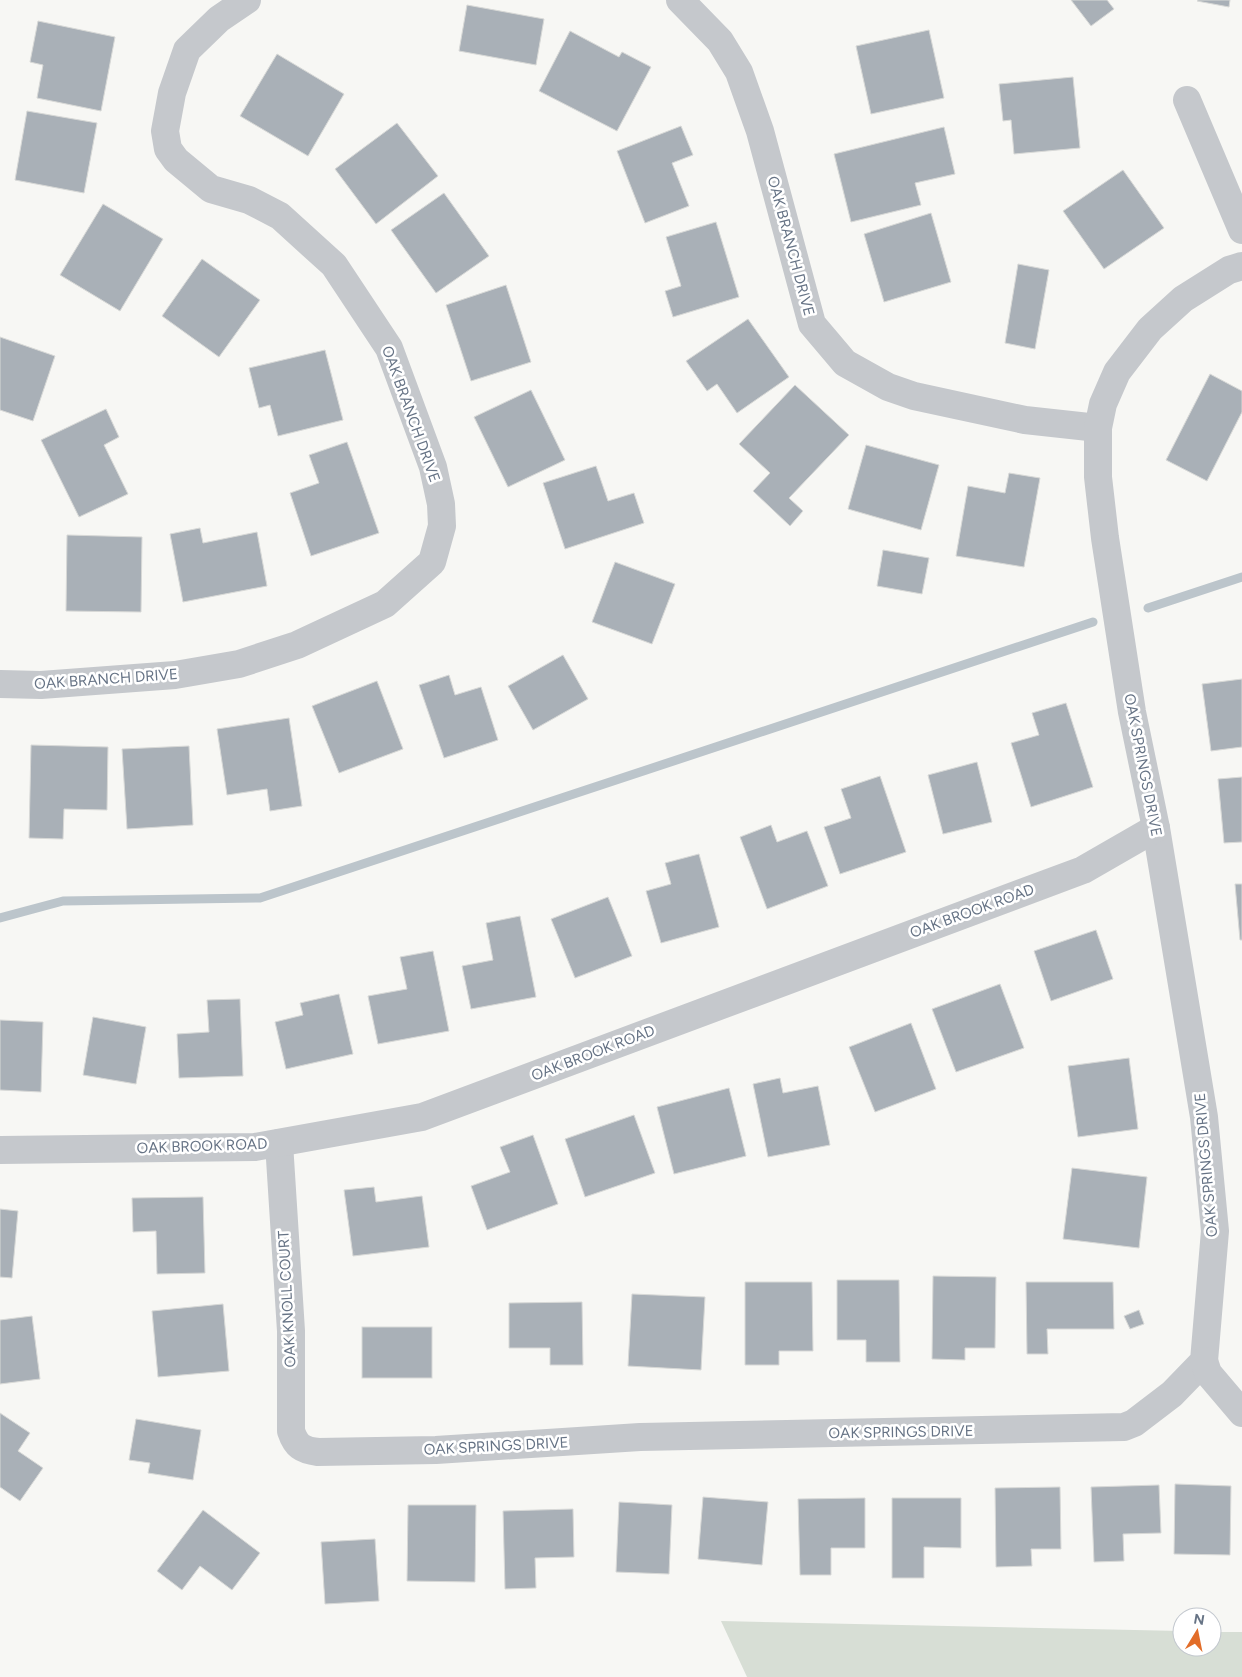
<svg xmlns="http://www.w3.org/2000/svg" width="1242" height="1677" viewBox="0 0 1242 1677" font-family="Figtree,sans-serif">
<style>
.green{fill:#d7ded5}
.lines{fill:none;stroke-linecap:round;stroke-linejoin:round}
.stream{stroke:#bcc5cb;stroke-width:9}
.building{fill:#a9b0b7;stroke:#d8d9d7}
.minor{stroke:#c5c8cc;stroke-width:28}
.labels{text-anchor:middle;stroke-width:5;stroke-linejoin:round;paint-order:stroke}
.street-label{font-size:15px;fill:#667385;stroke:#fff}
</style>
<rect width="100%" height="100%" fill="#f7f7f4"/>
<polygon class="green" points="721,1621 1182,1631 1182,1647 1212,1647 1212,1632 1242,1632 1242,1677 747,1677"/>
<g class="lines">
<g class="stream">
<polyline points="1148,608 1242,577"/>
<polyline points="0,918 63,901 260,898 1093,622"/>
</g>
</g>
<g class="building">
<polygon points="1071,0 1107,0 1114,9 1091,26"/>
<polygon points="1198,0 1230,0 1229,7 1197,1"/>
<polygon points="467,5 544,19 536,65 459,51"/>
<polygon points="38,21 115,37 101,111 37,98 43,65 30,62"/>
<polygon points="929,30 944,98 871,114 856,46"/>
<polygon points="570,31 619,57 622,52 651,67 617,131 539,91"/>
<polygon points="277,54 344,94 308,156 240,116"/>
<polygon points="1073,77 1080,148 1014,154 1011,120 1003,121 999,84"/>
<polygon points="27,111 97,123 84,193 15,180"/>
<polygon points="397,123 438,176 376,224 335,169"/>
<polygon points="681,126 693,155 672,163 689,206 645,223 617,151"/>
<polygon points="944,127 955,174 915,183 921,205 851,222 834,154"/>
<polygon points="1123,170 1164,228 1104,269 1063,211"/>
<polygon points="444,193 489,256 436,293 391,230"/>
<polygon points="103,204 163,239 120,311 60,275"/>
<polygon points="931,213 951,282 884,302 864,234"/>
<polygon points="716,222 739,297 673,317 665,291 681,286 666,237"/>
<polygon points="202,259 260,300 219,357 162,316"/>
<polygon points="1018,264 1049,270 1035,349 1005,343"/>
<polygon points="506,285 531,362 471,381 446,305"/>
<polygon points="748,319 789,377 737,413 717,384 707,391 686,361"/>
<polygon points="0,337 55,356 33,421 0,410"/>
<polygon points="325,350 343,420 278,436 270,405 259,408 249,368"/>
<polygon points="1210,374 1242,391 1242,412 1207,481 1166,460"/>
<polygon points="795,385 849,435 789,498 803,511 790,526 753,491 770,473 739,444"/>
<polygon points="531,390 565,460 508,487 474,417"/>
<polygon points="106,409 119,437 104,445 128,494 79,517 41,440"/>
<polygon points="347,442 379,533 311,556 290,493 319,483 309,455"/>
<polygon points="866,445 939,465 921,530 848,509"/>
<polygon points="596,466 608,501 634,493 644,523 565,549 543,483"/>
<polygon points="1009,473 1040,478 1024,567 956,556 968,486 1005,493"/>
<polygon points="200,528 203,543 257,532 267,586 183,602 170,534"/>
<polygon points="67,535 142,537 141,612 66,611"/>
<polygon points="883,550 929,558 922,594 877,586"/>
<polygon points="615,562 675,584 652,644 592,622"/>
<polygon points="563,655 588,699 533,730 508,686"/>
<polygon points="449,675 455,695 481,687 498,740 444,758 419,685"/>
<polygon points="1242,679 1242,747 1211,751 1202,684"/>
<polygon points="377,681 403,749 339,773 312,706"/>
<polygon points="1066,703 1093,787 1031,807 1011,743 1039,735 1032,713"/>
<polygon points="289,718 302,806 270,811 267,789 227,795 217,729"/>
<polygon points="31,745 108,747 107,810 64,809 63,839 29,838"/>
<polygon points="189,746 193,825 127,829 122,749"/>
<polygon points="977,762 992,822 943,834 928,775"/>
<polygon points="880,776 906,852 840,874 824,827 851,818 841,789"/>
<polygon points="1242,777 1242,842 1224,843 1218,779"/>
<polygon points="771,825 777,842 807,831 828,886 767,909 740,837"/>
<polygon points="699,854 719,927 661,943 646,891 671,884 665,863"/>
<polygon points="1235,884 1242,884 1242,940 1240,940"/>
<polygon points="608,897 632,956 575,978 551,919"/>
<polygon points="520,916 536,997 471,1009 462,966 493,960 486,923"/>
<polygon points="1096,930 1113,979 1051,1001 1034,951"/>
<polygon points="433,951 449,1031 378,1044 368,996 407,989 400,957"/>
<polygon points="1000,984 1024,1048 956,1072 932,1009"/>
<polygon points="339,994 353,1054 286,1069 275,1022 303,1015 300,1003"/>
<polygon points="240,999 243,1076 179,1078 177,1034 209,1032 207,1000"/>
<polygon points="93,1017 146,1027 136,1084 83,1075"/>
<polygon points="0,1020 43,1022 41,1092 0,1090"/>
<polygon points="911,1023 936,1089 875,1112 849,1047"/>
<polygon points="1129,1058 1138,1129 1078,1137 1068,1066"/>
<polygon points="780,1078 783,1093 818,1086 830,1145 768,1157 753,1084"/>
<polygon points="729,1088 746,1156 674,1174 657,1107"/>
<polygon points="634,1115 655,1173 585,1197 565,1139"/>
<polygon points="533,1135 558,1204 487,1230 471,1186 510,1172 500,1147"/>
<polygon points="1072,1168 1147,1177 1139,1248 1063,1239"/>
<polygon points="374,1187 376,1202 422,1196 429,1247 353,1256 344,1190"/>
<polygon points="203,1197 205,1273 157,1274 156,1231 133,1232 132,1198"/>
<polygon points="0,1209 18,1211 12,1278 0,1277"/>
<polygon points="933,1276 996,1277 995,1348 965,1348 965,1360 932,1359"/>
<polygon points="837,1280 899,1280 900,1362 866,1362 866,1340 837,1340"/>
<polygon points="745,1282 812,1282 813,1351 779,1351 779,1365 745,1365"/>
<polygon points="1026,1282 1113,1282 1114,1329 1047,1329 1048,1354 1027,1354"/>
<polygon points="632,1294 705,1297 701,1370 628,1366"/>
<polygon points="582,1302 583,1365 550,1365 550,1348 509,1348 509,1303"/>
<polygon points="223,1304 229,1371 158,1377 152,1311"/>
<polygon points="1139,1310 1144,1324 1130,1329 1124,1316"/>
<polygon points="32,1316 40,1379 0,1384 0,1320"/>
<rect x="362" y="1327" width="70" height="51"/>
<polygon points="0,1413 30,1433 18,1451 43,1468 20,1501 0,1487"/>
<polygon points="136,1419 201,1430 193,1480 148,1473 150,1463 129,1460"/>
<polygon points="1175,1484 1231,1486 1230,1555 1174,1554"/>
<polygon points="1159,1485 1161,1533 1123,1534 1124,1561 1094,1562 1091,1487"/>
<polygon points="1060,1487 1061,1549 1031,1549 1032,1566 996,1567 995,1488"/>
<polygon points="703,1497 768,1502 762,1565 698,1559"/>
<polygon points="865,1498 865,1548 831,1548 831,1575 800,1575 798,1499"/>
<polygon points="892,1498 961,1498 961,1548 924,1547 924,1578 892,1578"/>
<polygon points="619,1502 672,1505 669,1574 616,1572"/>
<polygon points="408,1505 476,1505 475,1582 407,1581"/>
<polygon points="573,1509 574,1557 535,1558 536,1588 505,1589 503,1511"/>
<polygon points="203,1510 260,1553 232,1590 200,1566 182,1590 157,1571"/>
<polygon points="375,1539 379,1601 325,1604 321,1542"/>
</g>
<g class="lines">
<g class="minor">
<polyline points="680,0 720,41 739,72 760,131 812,324 845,363 888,387 914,396 1025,420 1098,428"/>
<polyline points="1187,100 1242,230"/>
<polyline points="0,684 41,685 175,675 239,664 297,645 385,604 432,562 442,526 441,504 433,467 389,348 334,265 280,216 249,200 211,189 176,160 168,149 165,131 172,93 187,50 219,19 247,0"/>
<path d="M279 1143 291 1331V1431C296 1446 302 1450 318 1452L436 1450 640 1437 1124 1427 1134 1423 1172 1394 1204 1361 1215 1231 1204 1117 1156 828 1132 712 1105 538 1098 477V428L1103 404 1117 372 1150 329 1183 299 1229 270 1242 266"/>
<polyline points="0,1150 255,1147 422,1117 1083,870 1156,828"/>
<polyline points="1204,1361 1208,1373 1242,1413"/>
</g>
</g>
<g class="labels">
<g class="street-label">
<text transform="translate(791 246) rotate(75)" y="5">OAK BRANCH DRIVE</text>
<text transform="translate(411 414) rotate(70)" y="5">OAK BRANCH DRIVE</text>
<text transform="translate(106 679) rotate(-4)" y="5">OAK BRANCH DRIVE</text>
<text transform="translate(1143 765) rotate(79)" y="5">OAK SPRINGS DRIVE</text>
<text transform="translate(972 911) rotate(-20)" y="5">OAK BROOK ROAD</text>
<text transform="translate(593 1053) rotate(-21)" y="5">OAK BROOK ROAD</text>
<text transform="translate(202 1146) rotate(-2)" y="5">OAK BROOK ROAD</text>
<text transform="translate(1206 1165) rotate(-95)" y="5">OAK SPRINGS DRIVE</text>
<text transform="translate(287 1299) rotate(-93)" y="5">OAK KNOLL COURT</text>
<text transform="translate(901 1432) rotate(-1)" y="5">OAK SPRINGS DRIVE</text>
<text transform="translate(496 1446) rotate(-3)" y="5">OAK SPRINGS DRIVE</text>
</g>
</g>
<g transform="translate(1197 1632) rotate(10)"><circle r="24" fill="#ffffff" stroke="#c2c7ce"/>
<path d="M0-4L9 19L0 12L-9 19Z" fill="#e26d29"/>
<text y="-8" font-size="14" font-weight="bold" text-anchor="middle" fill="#667385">N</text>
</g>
</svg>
